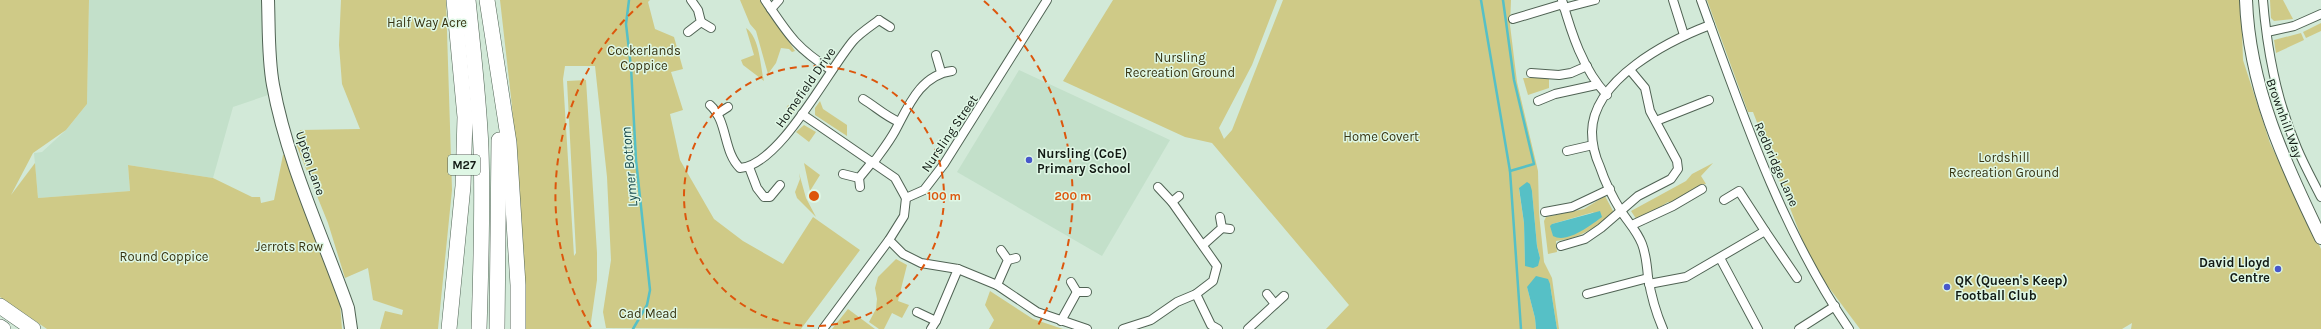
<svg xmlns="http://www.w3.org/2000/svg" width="2321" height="329" viewBox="0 0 2321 329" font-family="Karla,sans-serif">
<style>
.built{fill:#c3e0ca}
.green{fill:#cfca87;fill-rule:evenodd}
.water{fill:#56c0c6}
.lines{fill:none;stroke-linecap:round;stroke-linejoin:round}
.stream{stroke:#56c0c6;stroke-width:2.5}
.street-casing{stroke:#506354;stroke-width:10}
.secondary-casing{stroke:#506354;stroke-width:14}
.highway-casing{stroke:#506354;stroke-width:16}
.street{stroke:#fff;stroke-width:8}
.secondary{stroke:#fff;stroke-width:12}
.highway{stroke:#fff;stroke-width:15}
.ring{fill:none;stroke:#dd560c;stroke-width:2;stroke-dasharray:7 5}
.poi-dot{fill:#4757cb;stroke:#dff7e5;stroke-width:1.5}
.labels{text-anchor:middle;stroke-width:3;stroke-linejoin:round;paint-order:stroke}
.shield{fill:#dff7e5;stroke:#505c53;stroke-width:1}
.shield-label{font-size:12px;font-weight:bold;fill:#121a14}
.park-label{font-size:13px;fill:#373412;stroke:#dff7e5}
.street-label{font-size:13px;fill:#121a14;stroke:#dff7e5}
.poi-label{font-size:13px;font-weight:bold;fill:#121a14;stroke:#dff7e5;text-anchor:start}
.water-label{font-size:14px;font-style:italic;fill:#1b4b4d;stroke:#dff7e5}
.centre{fill:#dd560c;stroke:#dff7e5;stroke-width:2}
.ring-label{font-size:12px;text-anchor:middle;font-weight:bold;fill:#dd560c;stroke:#dff7e5;stroke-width:3;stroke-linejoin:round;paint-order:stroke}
</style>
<rect width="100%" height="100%" fill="#d2e9d8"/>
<g class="built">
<polygon points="89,0 262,0 271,94 233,107 213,178 128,165 130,191 38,198 34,153 42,152 66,130 87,104"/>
<polygon points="1019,70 1170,140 1102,256 957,172"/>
</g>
<g class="green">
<polygon points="0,0 89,0 87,104 66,130 33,153 11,195 35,163 38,198 130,191 128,165 213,178 252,197 260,197 261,203 274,200 283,155 288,153 340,303 342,329 47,329 0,297"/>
<polygon points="341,0 446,0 452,190 438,329 380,329 385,311 402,315 403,310 373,300 368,268 345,278 328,223 296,144 300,130 360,129 342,84 339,45"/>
<polygon points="500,0 650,0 648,2 655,29 674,37 683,69 671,72 683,110 670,114 680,160 714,219 743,241 783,264 813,217 860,250 801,329 606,328 603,312 611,260 607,177 595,66 565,66 563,79 574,256 576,253 567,81 586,80 597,253 597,280 590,329 524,329 512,106"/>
<polygon points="740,0 762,0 795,51 792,52 789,49 781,48 776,63 768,74 756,31 750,24"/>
<path d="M1113 0H1277L1252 65 1219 128 1224 139 1232 130 1283 0H1511L1510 25 1517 82 1538 171 1539 213 1544 262 1552 278 1559 329H1557L1550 284 1527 287 1535 318 1536 329H1326L1349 305 1212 143 1185 137 1063 81ZM1519 189 1532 191 1537 246 1540 258 1525 266 1524 223Z"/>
<polygon points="1707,0 2241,0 2243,60 2254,94 2270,143 2321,249 2321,329 2131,329 2132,323 2122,329 1860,329 1812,265 1753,112 1748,112"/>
<polygon points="2270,0 2283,0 2293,19 2274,21 2271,18"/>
<polygon points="2321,23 2321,31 2306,38 2303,32"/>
<path d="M746 28C760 38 760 65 764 81L743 65 741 60 754 55Z"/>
<polygon points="2301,33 2304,40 2276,53 2274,40"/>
<polygon points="1523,78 1549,78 1549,88 1528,95"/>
<polygon points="820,101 823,109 847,125 847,136 815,115 815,108"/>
<polygon points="796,102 801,103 789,119 786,116 787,106"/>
<polygon points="804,125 816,132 809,142 796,132"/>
<polygon points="804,163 820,175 810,191"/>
<polygon points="1713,163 1701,176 1706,184 1700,185 1673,204 1668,202 1660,207 1660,210 1637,220 1631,211 1686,181 1692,174"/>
<polygon points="799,173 806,198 816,217 797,198 795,192 800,179"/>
<path d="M1605 196 1614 213C1596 227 1579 239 1556 241L1557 252 1548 254 1544 221 1546 217 1584 209ZM1594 212 1553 236 1552 224Z"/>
<polygon points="896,259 907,265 898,301 909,305 902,318 892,313 884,329 879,329 869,322 876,309 877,299 875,288 878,277"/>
<polygon points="990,291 1033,319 1063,329 989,329 994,320 985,305"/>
<polygon points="848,309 875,329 832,329"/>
</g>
<g class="water">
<polygon points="1527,182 1530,184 1532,191 1537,246 1540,258 1538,266 1533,268 1525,266 1524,223 1519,188"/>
<path d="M1600 211 1602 217C1591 225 1567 244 1553 236L1550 226 1552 224Z"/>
<polygon points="1536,276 1548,279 1550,284 1557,329 1536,329 1535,318 1527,287"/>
</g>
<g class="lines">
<g class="stream">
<polyline points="629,0 626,24 631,67 636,160 650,290 647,305 633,329"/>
<polyline points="1481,0 1510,171 1521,329"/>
<polyline points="1503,0 1514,80 1534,164 1510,171"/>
</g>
<defs>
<g id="street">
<path d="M765 0C788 34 795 47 831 70"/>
<path d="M1562 0C1571 32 1583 70 1607 95"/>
<polyline points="1673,0 1684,35"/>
<path d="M1701 0C1742 113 1781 229 1849 329"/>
<path d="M2263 0C2267 50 2277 102 2297 148 2304 165 2313 181 2321 197"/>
<polyline points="1564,8 1595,0"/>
<polyline points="771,9 779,0"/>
<polyline points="1513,19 1563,4"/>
<polyline points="879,20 890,27"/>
<polyline points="701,22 711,28"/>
<polyline points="688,32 701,22 698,10 691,0"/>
<polyline points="2267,32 2294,26 2321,14"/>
<polyline points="936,55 941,72"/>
<polyline points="1531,73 1559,75 1571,73 1587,66"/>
<path d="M863 99C876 107 885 116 899 122"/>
<polyline points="1538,101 1555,94 1596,85"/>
<path d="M710 105C728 121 723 152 740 168 780 165 827 72 853 41 860 33 871 26 879 20"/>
<polyline points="717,114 728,107"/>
<polyline points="802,114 895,178 906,198"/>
<polyline points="1656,121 1709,100"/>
<polyline points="1567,151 1593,145"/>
<path d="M874 162C881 152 889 142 895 131 908 107 920 75 952 71"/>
<polyline points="749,167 757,188 764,197 770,197 780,185"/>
<polyline points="843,174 859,178 873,161"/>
<polyline points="859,178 860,187"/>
<polyline points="906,198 924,190 944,164 1047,0"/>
<polyline points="1172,202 1179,196"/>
<polyline points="1545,212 1572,207 1610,189"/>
<polyline points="1632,225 1673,206 1702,189"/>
<polyline points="1222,228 1230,229"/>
<polyline points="1765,231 1797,278"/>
<polyline points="889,240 903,254 921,263 958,269 997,285 1037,312 1087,329"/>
<polyline points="1203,245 1222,228 1220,217"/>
<polyline points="1561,246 1585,239 1601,228 1638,196 1671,179 1678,169 1677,161 1650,111 1645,88 1630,70"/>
<polyline points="1720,258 1758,329"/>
<polyline points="1008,260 1016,258"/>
<polyline points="1071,282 1077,292"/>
<polyline points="1649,284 1686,277 1765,231 1739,191 1724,200"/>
<polyline points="997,285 1008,260 1001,250"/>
<polyline points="1196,294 1211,325 1218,329"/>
<polyline points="1267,294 1275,304"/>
<polyline points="1587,294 1648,278"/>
<polyline points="917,312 936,321 958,269"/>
<polyline points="1061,321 1077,292 1087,292"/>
<polyline points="823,329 889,240 904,216 906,198"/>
<polyline points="931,329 936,321"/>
<polyline points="1123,329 1151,320 1177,302 1196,294 1213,281 1217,266 1172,202 1158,187"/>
<polyline points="1248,329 1284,296"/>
<path d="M1663 329C1656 313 1651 295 1648 277 1647 266 1646 254 1642 244 1637 231 1628 222 1621 211 1613 198 1605 182 1600 167 1595 156 1592 144 1592 132 1593 79 1668 41 1710 25"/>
<polyline points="1799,329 1835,306"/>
</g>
<g id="secondary">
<path d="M268 0C269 28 268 58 273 85 287 162 322 235 348 308L351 329"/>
<path d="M2246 0C2249 86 2284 162 2321 238"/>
</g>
<g id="highway">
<path d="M468 0C473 50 479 99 481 149 483 209 481 269 479 329"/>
<polyline points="487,0 509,143 518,285 518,329"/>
<polyline points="0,306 33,329"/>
<polyline points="0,327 3,329"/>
<polyline points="449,329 463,186 465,117 454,0"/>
<polyline points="497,329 499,140"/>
</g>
</defs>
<use href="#street" class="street-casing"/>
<use href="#secondary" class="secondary-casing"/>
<use href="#highway" class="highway-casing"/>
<use href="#street" class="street"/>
<use href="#secondary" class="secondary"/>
<use href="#highway" class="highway"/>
</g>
<g class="ring">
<circle cx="814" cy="196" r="130"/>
<path d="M591 327A259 259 0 0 1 644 1M984 1A259 259 0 0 1 1037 327"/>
</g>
<g class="poi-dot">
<circle cx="1029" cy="160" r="4"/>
<circle cx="2278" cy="269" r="4"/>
<circle cx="1947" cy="287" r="4"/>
</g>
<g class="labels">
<rect class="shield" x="448" y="155" width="32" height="20" rx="3"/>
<g class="shield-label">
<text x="464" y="169">M27</text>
</g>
<g class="park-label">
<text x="427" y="27">Half Way Acre</text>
<text x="644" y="55">Cockerlands<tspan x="644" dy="15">Coppice</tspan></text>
<text x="1180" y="62">Nursling<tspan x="1180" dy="15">Recreation Ground</tspan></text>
<text x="1381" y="141">Home Covert</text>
<text x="2004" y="162">Lordshill<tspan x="2004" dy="15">Recreation Ground</tspan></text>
<text x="289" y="251">Jerrots Row</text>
<text x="164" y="261">Round Coppice</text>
<text x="648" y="318">Cad Mead</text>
</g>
<g class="street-label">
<text transform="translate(805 87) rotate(-55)" y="5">Homefield Drive</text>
<text transform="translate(2285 118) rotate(70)" y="5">Brownhill Way</text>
<text transform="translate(949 133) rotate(-56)" y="5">Nursling Street</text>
<text transform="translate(311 163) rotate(71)" y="5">Upton Lane</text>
<text transform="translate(1777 164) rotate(66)" y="5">Redbridge Lane</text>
</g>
<g class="poi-label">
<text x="1037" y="158">Nursling (CoE)<tspan x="1037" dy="15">Primary School</tspan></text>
<text x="2270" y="267" text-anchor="end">David Lloyd<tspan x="2270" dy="15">Centre</tspan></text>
<text x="1955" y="285">QK (Queen's Keep)<tspan x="1955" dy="15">Football Club</tspan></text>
</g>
<g class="water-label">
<text transform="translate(629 167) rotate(-95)" y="5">Lymer Bottom</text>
</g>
</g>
<circle cx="814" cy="196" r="6" class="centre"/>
<g class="ring-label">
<text x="944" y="200">100 m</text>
<text x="1073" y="200">200 m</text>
</g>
</svg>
